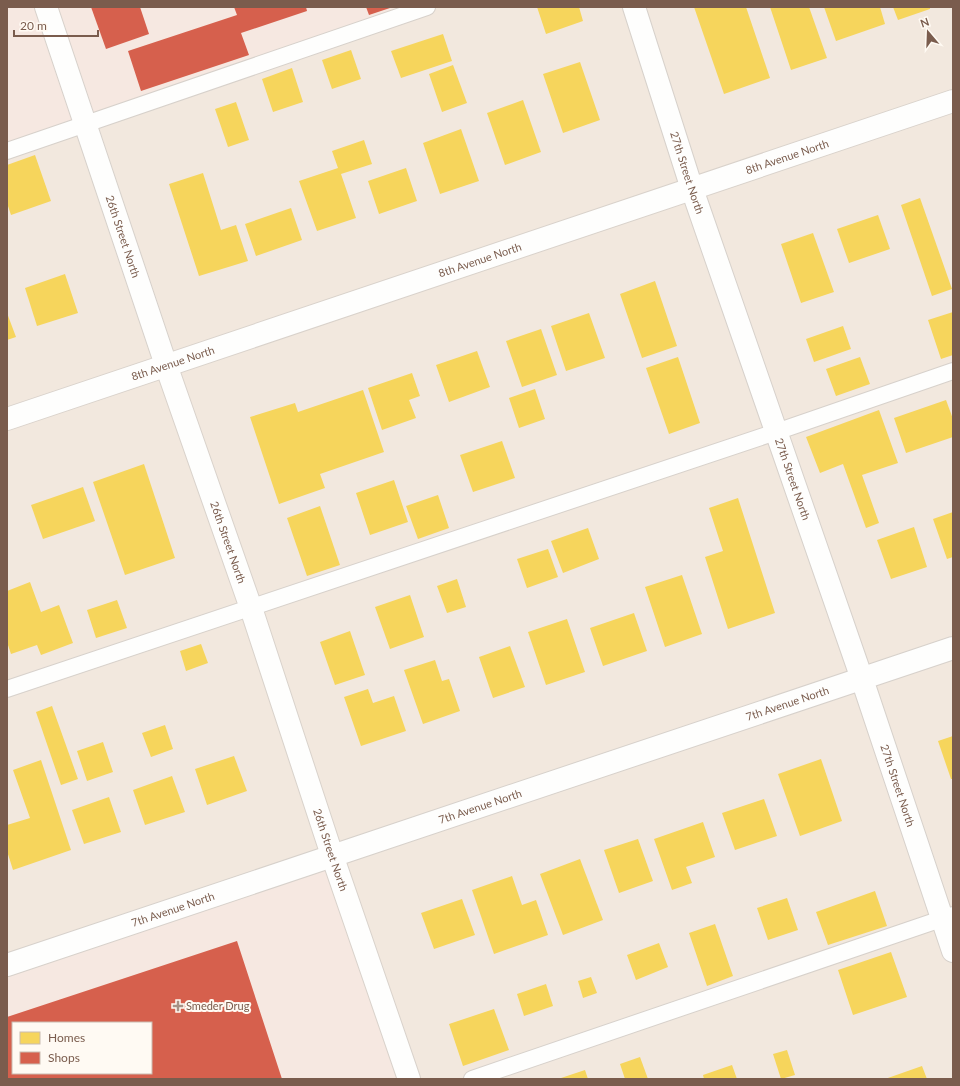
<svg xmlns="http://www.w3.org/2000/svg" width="960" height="1086" viewBox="0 0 960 1086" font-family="Lato,sans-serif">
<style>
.residential{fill:#f2e8de}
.commercial{fill:#f6e8e1;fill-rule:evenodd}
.homes{fill:#f6d55c}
.shops{fill:#d6604d;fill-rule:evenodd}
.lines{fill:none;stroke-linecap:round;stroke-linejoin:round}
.lane-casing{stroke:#d7d1cb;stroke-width:18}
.street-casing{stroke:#d7d1cb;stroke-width:24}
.secondary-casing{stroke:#d9d2cb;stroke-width:24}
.lane{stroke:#fefefd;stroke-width:16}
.street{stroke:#fefefd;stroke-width:22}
.secondary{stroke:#fefefd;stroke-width:22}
.poi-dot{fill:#a69286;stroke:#fffaf3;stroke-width:1.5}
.labels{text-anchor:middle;stroke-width:4;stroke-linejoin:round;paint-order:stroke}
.street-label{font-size:11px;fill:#7a5c4d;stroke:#fffaf3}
.poi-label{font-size:11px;fill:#7a5c4d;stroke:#fffaf3;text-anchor:start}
</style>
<rect width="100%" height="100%" fill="#f9f5f0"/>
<polygon class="residential" points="427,7 953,7 953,1079 408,1079 7,965 7,151"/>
<g class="commercial">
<polygon points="7,7 427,7 7,151"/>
<path d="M332 855 408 1079H7V965ZM13 1023H151V1073H13Z"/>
</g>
<g class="homes">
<polygon points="537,7 579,7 583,21 546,34"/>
<polygon points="694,7 746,7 770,78 724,94"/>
<polygon points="770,7 809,7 827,58 791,70"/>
<polygon points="824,7 880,7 885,24 836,41"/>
<polygon points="893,7 930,7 930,9 898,20"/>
<polygon points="443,34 452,61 401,78 391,51"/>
<polygon points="351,50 361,79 332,89 322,60"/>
<polygon points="580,62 600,120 563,133 543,74"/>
<polygon points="453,65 467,103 442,112 429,74"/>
<polygon points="292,68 303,102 273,112 262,79"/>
<polygon points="523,100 541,152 505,165 487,113"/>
<polygon points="236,102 249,140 228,147 215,109"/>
<polygon points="461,129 479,181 440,194 423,143"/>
<polygon points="364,140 372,164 341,174 356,218 317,231 299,181 338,168 332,151"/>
<polygon points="35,155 51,201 11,215 7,203 7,165"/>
<polygon points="406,168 417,201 379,214 368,181"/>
<polygon points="203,173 221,230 236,225 248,261 199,276 169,184"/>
<polygon points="920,198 952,289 932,296 901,205"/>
<polygon points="291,208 302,240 256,256 245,224"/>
<polygon points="878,215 890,249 849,263 837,229"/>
<polygon points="813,233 834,292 801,303 781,244"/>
<polygon points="65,274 78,313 37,326 25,288"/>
<polygon points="655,281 677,346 642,358 620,294"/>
<polygon points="953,312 953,355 941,359 928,320"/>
<polygon points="7,313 16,337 7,340"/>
<polygon points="589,313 605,358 566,371 551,326"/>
<polygon points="843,326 851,349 814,362 806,339"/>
<polygon points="541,329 557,375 522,387 506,341"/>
<polygon points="477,351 490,387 449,402 436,365"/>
<polygon points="678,357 700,423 669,434 646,368"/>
<polygon points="860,357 870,384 836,396 826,369"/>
<polygon points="412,373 420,396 409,400 416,418 382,430 368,388"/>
<polygon points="535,389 545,419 519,428 509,398"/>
<polygon points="363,390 384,452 320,474 325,488 279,504 250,417 295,403 298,412"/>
<polygon points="946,400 953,419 953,437 906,453 894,418"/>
<polygon points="879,410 898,463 862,475 879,523 866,528 843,464 820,473 806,437"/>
<polygon points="502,441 515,478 473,492 460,455"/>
<polygon points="144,464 175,558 125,575 93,482"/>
<polygon points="394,480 408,522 370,535 356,493"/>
<polygon points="83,487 95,521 43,539 31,505"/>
<polygon points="438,495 449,528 418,539 406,506"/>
<polygon points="738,498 775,613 728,629 705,557 723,551 709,508"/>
<polygon points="320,506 340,565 307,576 287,518"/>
<polygon points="953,512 953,557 947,559 933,519"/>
<polygon points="914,527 927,567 891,579 877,540"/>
<polygon points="588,528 599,559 563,573 551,541"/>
<polygon points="548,549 558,577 527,588 517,559"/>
<polygon points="682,575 702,634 665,647 645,587"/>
<polygon points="457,579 466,607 447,613 437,586"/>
<polygon points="30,582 41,612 59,605 73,643 41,655 37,645 11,654 7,642 7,591"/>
<polygon points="410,595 424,637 390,649 375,607"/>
<polygon points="117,600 127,628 96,638 87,610"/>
<polygon points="634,613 647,651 603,666 590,628"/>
<polygon points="567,619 585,672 546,685 528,632"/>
<polygon points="350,631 365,675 335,685 320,642"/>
<polygon points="201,644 208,663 186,671 180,651"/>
<polygon points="510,646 525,687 493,698 479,657"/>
<polygon points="435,660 442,681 449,679 460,711 423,724 404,670"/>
<polygon points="368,689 373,703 394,696 406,731 361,746 344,697"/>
<polygon points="52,706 78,779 61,785 36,712"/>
<polygon points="165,725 173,749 151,757 142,733"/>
<polygon points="953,736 953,779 951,779 938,741"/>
<polygon points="103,742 113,772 87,781 77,751"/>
<polygon points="234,756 247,791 207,805 195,769"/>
<polygon points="821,759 842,821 800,836 778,774"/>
<polygon points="41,760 71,850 13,870 7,851 7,825 30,818 13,770"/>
<polygon points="172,776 185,812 145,825 133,790"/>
<polygon points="109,797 121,832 84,844 72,810"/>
<polygon points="764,799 777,836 735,850 722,813"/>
<polygon points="703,822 715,857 686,867 692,883 672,890 654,839"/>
<polygon points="638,839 653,881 619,893 604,850"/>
<polygon points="580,859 603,920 563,935 540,874"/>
<polygon points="512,876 522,905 536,900 548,935 494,954 472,890"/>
<polygon points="875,891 887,926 828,945 816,912"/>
<polygon points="787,898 798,930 768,940 757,908"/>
<polygon points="462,899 475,935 434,949 421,913"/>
<polygon points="715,924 733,976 707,986 689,933"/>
<polygon points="659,943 668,967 636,980 627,955"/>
<polygon points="891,952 907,997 853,1015 838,970"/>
<polygon points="591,977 597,993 583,998 578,981"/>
<polygon points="546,984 553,1006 524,1016 517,994"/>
<polygon points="494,1009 509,1050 463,1066 449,1024"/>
<polygon points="787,1050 795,1075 781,1079 773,1054"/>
<polygon points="640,1057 648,1079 625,1079 620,1064"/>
<polygon points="732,1065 737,1079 704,1079 703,1075"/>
<polygon points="922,1066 927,1079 885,1079"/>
<polygon points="585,1070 588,1079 558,1079"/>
</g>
<g class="shops">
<polygon points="91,7 140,7 149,34 106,49"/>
<polygon points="234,7 306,7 307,11 241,33 249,55 141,91 128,51 237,15"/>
<polygon points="366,7 393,7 369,15"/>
<path d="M237 941 282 1079H7V1017ZM13 1023H151V1073H13Z"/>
</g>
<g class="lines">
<defs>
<g id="lane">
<polyline points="7,151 427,7"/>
<polyline points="7,689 776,432 953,371"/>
<polyline points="472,1079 953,915"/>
</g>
<g id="street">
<path id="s1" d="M46 7 166 365"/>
<path id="s2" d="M634 7 692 189 862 679 953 951"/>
<path id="s3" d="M7 965 953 648"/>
</g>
<g id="secondary">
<path id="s4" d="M166 365 251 608 332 855 409 1079"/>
<path id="s5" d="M7 419 953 101"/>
</g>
</defs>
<use href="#lane" class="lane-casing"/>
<use href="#street" class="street-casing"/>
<use href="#secondary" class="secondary-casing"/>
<use href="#lane" class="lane"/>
<use href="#street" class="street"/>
<use href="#secondary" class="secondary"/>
</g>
<path class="poi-dot" d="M176 1000h4v4h4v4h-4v4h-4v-4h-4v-4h4z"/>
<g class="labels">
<g class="street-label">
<text dy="4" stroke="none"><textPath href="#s5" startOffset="823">8th Avenue North</textPath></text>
<text dy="4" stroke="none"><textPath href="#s2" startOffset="174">27th Street North</textPath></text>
<text dy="4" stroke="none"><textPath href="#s1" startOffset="242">26th Street North</textPath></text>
<text dy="4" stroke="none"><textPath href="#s5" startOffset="499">8th Avenue North</textPath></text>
<text dy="4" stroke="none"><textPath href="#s5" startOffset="175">8th Avenue North</textPath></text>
<text dy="4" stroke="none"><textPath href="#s2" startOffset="498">27th Street North</textPath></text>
<text dy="4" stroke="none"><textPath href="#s4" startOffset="188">26th Street North</textPath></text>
<text dy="4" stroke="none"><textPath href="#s3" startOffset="823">7th Avenue North</textPath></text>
<text dy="4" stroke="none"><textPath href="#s2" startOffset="822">27th Street North</textPath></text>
<text dy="4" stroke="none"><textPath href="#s3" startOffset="499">7th Avenue North</textPath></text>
<text dy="4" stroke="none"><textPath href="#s4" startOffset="512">26th Street North</textPath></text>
<text dy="4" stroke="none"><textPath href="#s3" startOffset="175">7th Avenue North</textPath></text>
</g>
<g class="poi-label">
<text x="186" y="1010">Smeder Drug</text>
</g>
</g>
<rect width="960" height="1086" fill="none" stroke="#7a5c4d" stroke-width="16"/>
<rect x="12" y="1022" width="140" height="52" fill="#fffaf3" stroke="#cabbb1"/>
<rect x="20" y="1032" width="20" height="12" fill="#f6d55c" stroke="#cabbb1"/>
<text x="48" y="1042" font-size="12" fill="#7a5c4d">Homes</text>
<rect x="20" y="1052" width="20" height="12" fill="#d6604d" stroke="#cabbb1"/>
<text x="48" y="1062" font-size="12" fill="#7a5c4d">Shops</text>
<g transform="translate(928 32) rotate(341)" stroke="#fffaf3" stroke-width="3" paint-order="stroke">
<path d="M0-3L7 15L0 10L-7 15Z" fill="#7a5c4d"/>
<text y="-6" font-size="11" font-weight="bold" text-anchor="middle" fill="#7a5c4d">N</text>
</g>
<path d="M14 30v6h84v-6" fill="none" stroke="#7a5c4d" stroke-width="2"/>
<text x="20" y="30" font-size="12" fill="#7a5c4d" stroke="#fffaf3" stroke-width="3" paint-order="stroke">20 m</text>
</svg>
